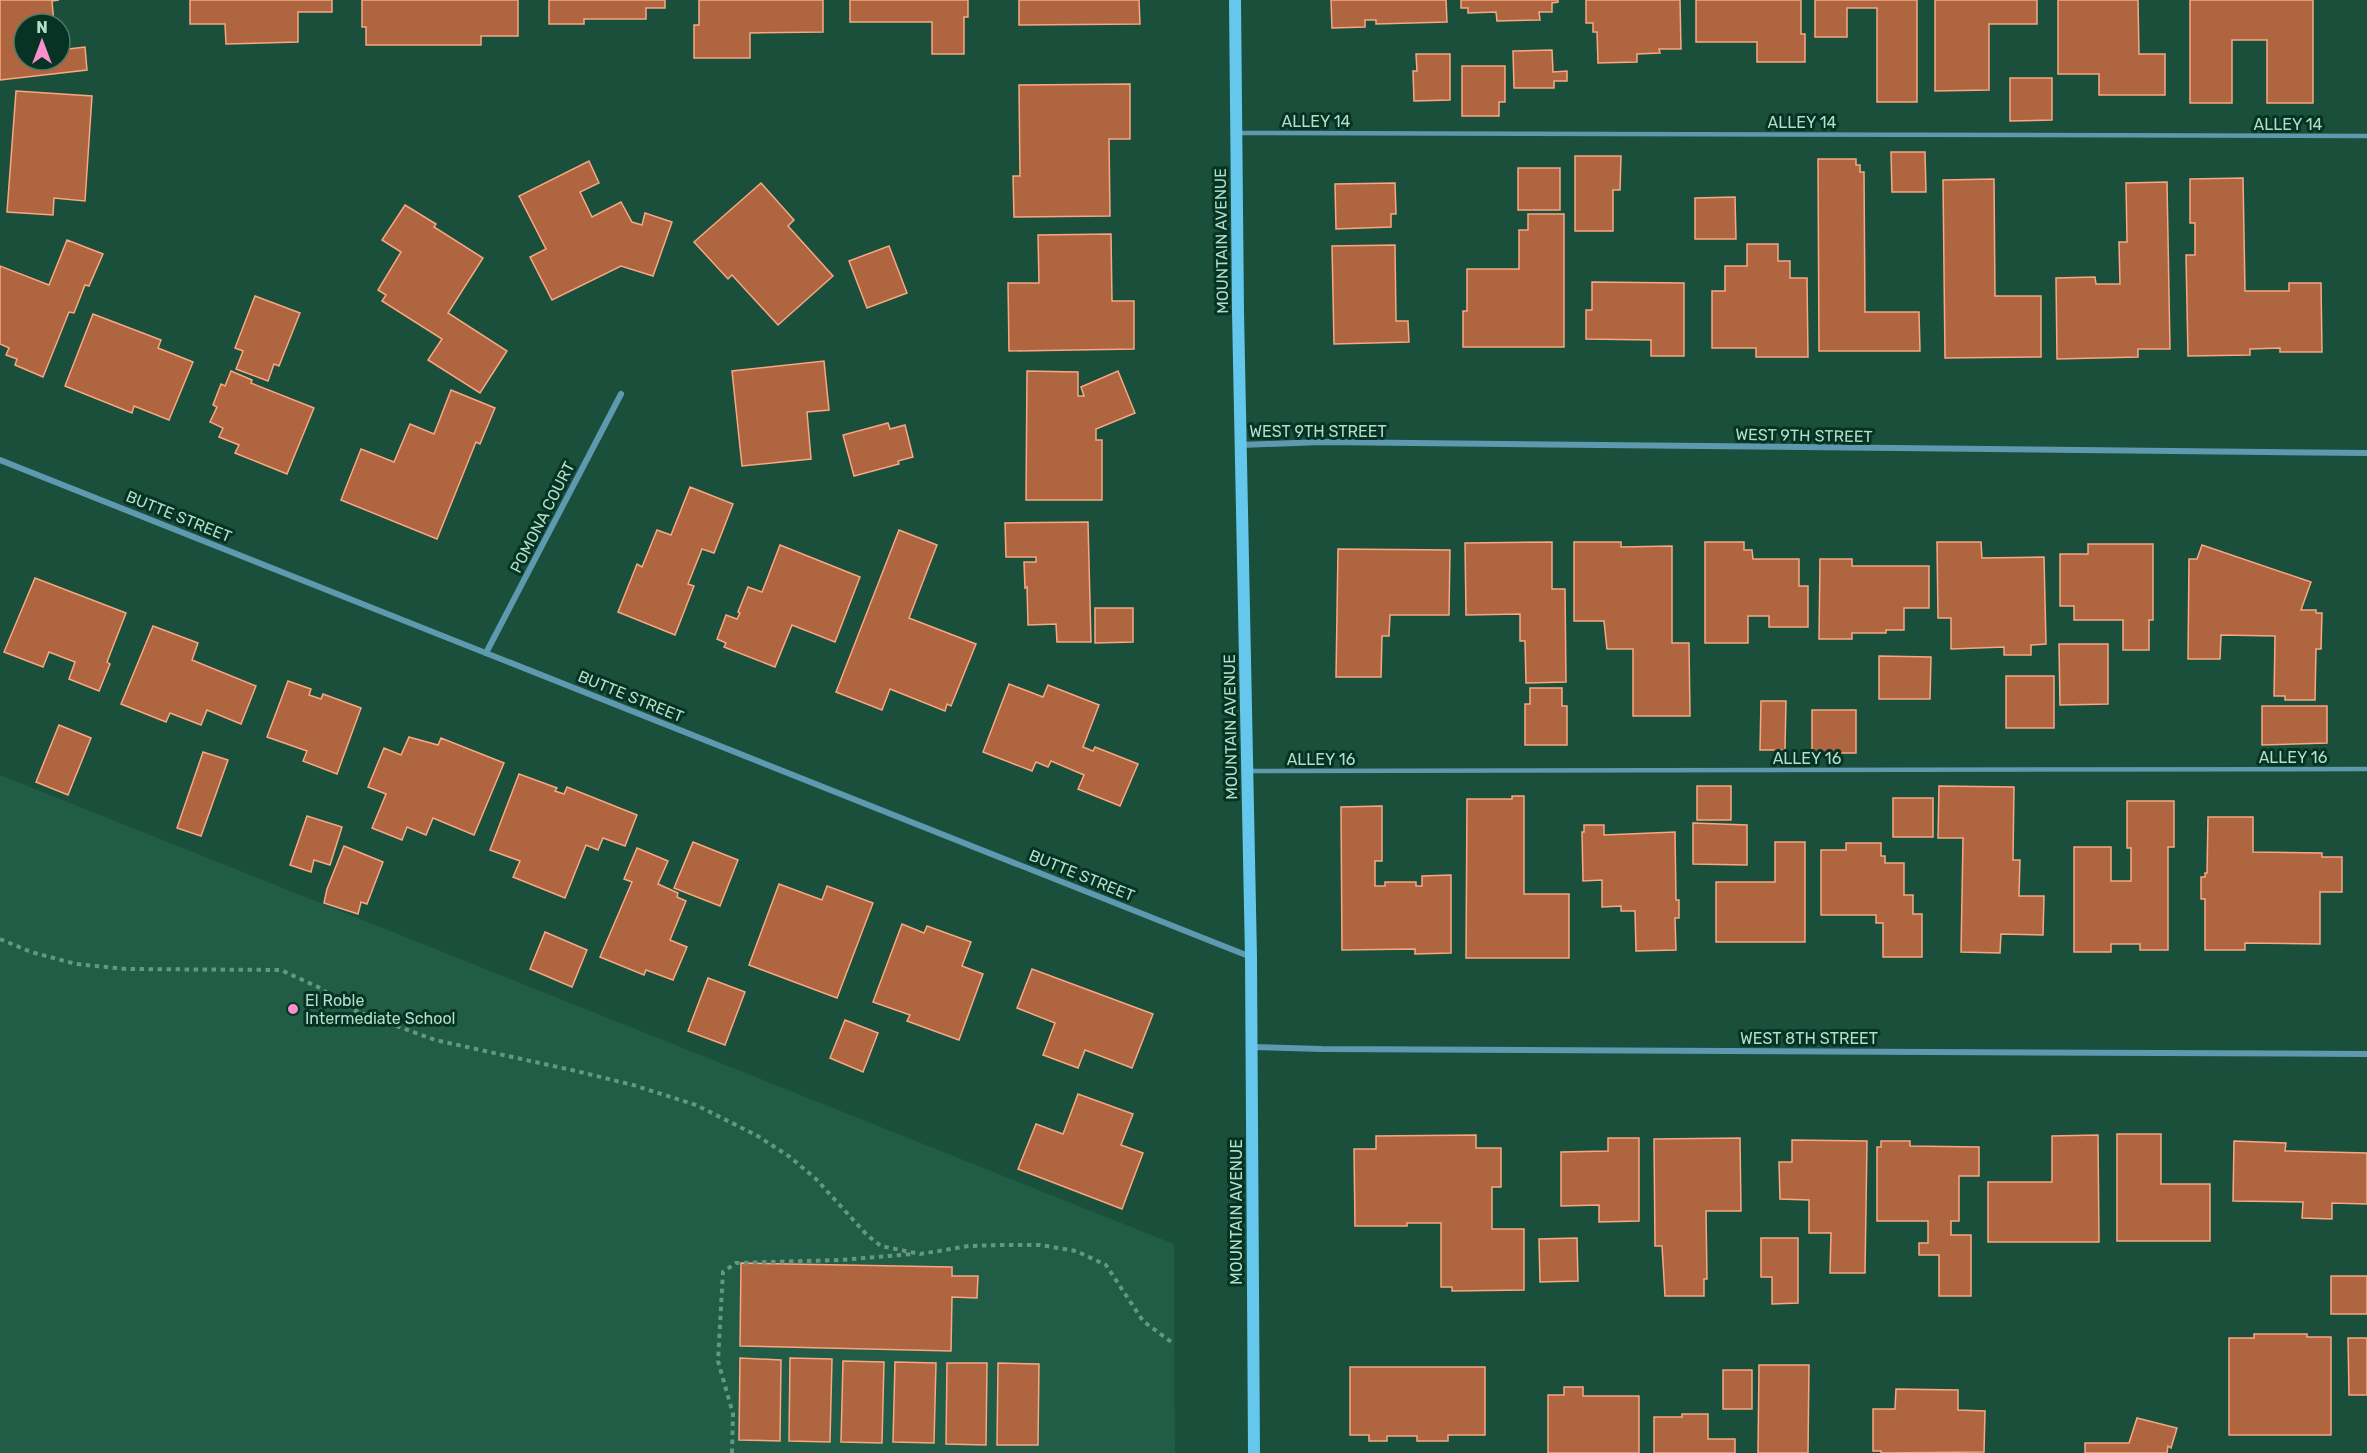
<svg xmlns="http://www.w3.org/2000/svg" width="2367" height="1453" viewBox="0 0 2367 1453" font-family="Rubik,sans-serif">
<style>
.built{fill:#205c46}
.building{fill:#b06541;stroke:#f9a782;stroke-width:1.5}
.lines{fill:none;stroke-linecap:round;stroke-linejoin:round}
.path{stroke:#659682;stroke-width:4;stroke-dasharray:4.5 4.5;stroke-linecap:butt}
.service{stroke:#5e99b0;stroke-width:4.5}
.minor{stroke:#5e99b0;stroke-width:6}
.secondary{stroke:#65c7ec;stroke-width:12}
.poi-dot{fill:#f890cc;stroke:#063324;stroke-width:2}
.labels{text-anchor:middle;stroke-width:6;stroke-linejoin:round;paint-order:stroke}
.street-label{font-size:16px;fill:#b2dfca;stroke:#063324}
.poi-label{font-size:16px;fill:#b2dfca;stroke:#063324;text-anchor:start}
</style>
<rect width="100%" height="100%" fill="#1a4f3c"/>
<polygon class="built" points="0,775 1174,1244 1175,1453 0,1453"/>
<g class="building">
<polygon points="0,0 59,0 52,1 54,24 24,24 24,60 60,60 60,50 85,47 87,70 0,80"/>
<polygon points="190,0 332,0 332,12 298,12 298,42 226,44 225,24 190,24"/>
<polygon points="362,0 518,0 518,36 481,36 481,45 366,45 366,27 362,27"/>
<polygon points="549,0 665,0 665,8 646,8 646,19 584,19 584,24 549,24"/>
<polygon points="699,0 823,0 823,32 750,33 750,58 694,58 694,25 699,25"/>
<polygon points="850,0 968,0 968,17 964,17 964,54 932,54 932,22 850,22"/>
<polygon points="1019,0 1139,0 1140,24 1019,25"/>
<polygon points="1331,0 1446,0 1447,22 1376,24 1376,20 1365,20 1365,27 1332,28"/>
<polygon points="1461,0 1558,0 1558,2 1552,3 1552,12 1539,12 1540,20 1497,21 1496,12 1468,13 1468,8 1461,8"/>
<polygon points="1586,0 1680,0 1681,49 1659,49 1660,53 1637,54 1637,62 1598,63 1597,32 1593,32 1593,23 1586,23"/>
<polygon points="1696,0 1801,0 1801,34 1805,34 1805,62 1757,62 1757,42 1696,42"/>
<polygon points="1815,0 1917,0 1917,102 1877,102 1877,8 1847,8 1847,37 1815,37"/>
<polygon points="1935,0 2037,0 2037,24 1989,24 1989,90 1935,91"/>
<polygon points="2058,0 2138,0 2139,54 2165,54 2165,95 2099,95 2099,74 2058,74"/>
<polygon points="2190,0 2313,0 2313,103 2267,103 2267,40 2232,40 2232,103 2190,103"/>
<polygon points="1552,50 1553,72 1567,71 1567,81 1554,81 1554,88 1514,88 1513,51"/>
<polygon points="1416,54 1450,54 1450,100 1414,101 1413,71 1417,71"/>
<polygon points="1462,66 1505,66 1505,102 1499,102 1499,116 1462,116"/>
<polygon points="2010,78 2052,78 2052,120 2010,121"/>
<polygon points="1130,84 1130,139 1109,139 1110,216 1014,217 1013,176 1020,176 1019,85"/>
<polygon points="16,91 92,96 85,201 54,198 53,215 7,212"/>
<polygon points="1891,152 1925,152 1926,192 1892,192"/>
<polygon points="1575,156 1621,156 1620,190 1613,190 1613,231 1575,231"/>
<polygon points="1818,159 1856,159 1856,165 1860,165 1860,172 1864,172 1865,312 1919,312 1920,351 1819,351"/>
<polygon points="589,161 599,183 580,192 592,217 621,202 632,222 642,225 645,213 672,222 653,276 621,266 552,300 530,257 546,249 519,196"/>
<rect x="1518" y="168" width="42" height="42"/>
<polygon points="2243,178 2245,291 2289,291 2289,283 2321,283 2322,352 2280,352 2280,348 2250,349 2250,355 2188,356 2186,255 2195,255 2195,223 2190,223 2190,179"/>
<polygon points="1994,179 1995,296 2041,296 2041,357 1945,358 1943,180"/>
<polygon points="2167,182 2170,349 2138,349 2138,357 2057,359 2056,278 2095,277 2096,284 2120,284 2119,242 2127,242 2126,183"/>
<polygon points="761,183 794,220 788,226 833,276 778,325 732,275 728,279 694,242"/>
<polygon points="1395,183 1396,214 1391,214 1391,227 1336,229 1335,184"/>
<polygon points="1735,197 1736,239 1695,239 1695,198"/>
<polygon points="405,205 436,224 434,227 483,258 448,313 507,351 480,393 428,360 442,339 382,301 386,295 378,290 401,252 382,240"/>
<polygon points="1528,214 1564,214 1564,347 1463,347 1463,311 1467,311 1467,269 1519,269 1519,230 1528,230"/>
<polygon points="1111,234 1112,301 1134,301 1134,349 1009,351 1008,283 1039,283 1038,235"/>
<polygon points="67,240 103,254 89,286 85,285 74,313 69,312 43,377 15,365 17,359 6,355 9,348 0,344 0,266 49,285"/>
<polygon points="1747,244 1778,244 1778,261 1790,261 1790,278 1807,278 1808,357 1756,357 1756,348 1712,348 1712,291 1725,291 1725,266 1747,266"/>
<polygon points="1395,245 1396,321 1408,321 1409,342 1334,344 1332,246"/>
<polygon points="889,246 907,293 867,308 849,261"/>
<polygon points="1592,282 1684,283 1684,356 1651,356 1651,340 1586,339 1586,310 1592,310"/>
<polygon points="255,296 300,313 279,366 274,364 268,381 236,369 243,351 235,348"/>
<polygon points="93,314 161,340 158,348 193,362 169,420 134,406 132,413 65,386"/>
<polygon points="824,361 829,410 807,412 811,459 742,466 732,371"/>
<polygon points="231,371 252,380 251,383 314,408 287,474 235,453 239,445 219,437 223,428 210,422 217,407 213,405 221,384 225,386"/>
<polygon points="1027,371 1078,372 1078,396 1084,396 1081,387 1118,371 1135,413 1096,429 1096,440 1102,440 1102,500 1026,500"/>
<polygon points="451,390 495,408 480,444 476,442 437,539 341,500 361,449 394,462 410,424 434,434"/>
<polygon points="888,423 890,429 905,425 913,457 898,461 899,464 854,476 843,435"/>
<polygon points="690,487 733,504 714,553 702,549 688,584 694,586 675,635 618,612 637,564 642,567 657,530 671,535"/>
<polygon points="1088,522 1091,642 1057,642 1056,624 1028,625 1027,587 1025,588 1024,562 1036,562 1036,557 1006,557 1005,523"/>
<polygon points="899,530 937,545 909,618 976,644 951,706 947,704 945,711 890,689 882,710 836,692"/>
<polygon points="1552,542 1552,589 1565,589 1566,682 1526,683 1525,641 1520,641 1520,614 1466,615 1465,543"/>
<polygon points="1574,542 1621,542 1621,547 1672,546 1672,643 1689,643 1690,716 1633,716 1633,649 1607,649 1604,621 1574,621"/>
<polygon points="1705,542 1744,542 1744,550 1752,550 1753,559 1799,559 1799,586 1808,586 1808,627 1769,627 1769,616 1748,616 1748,643 1705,643"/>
<polygon points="1937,542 1981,542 1982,558 2044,557 2046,644 2031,645 2031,655 2004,655 2004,647 1951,649 1951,618 1938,618"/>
<polygon points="2088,544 2153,544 2153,620 2149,620 2149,650 2123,650 2123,620 2074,620 2074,606 2060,606 2060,554 2088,554"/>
<polygon points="780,545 860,577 835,642 792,625 775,667 724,647 726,643 717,639 726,615 737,619 740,613 738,612 748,587 762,592"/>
<polygon points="2202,545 2311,582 2301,610 2316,610 2316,613 2322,613 2321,649 2316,649 2315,700 2285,700 2285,696 2274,696 2275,636 2221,635 2220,659 2188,659 2189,559 2197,559"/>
<polygon points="1338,549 1450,550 1449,615 1390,615 1389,636 1382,636 1381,677 1336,677"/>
<polygon points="1820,559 1852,559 1852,566 1929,566 1929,608 1904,608 1904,630 1886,630 1886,633 1852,633 1852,639 1819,639"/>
<polygon points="35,578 126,613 107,662 110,664 99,691 69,679 75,662 49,652 43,667 4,652"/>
<polygon points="1095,608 1133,608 1133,642 1095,643"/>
<polygon points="153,626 198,643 192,660 256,686 241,724 207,710 201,725 170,713 166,722 121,704"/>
<polygon points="2059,644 2108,644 2108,704 2060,705"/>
<polygon points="1879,656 1931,657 1930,699 1879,699"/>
<rect x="2006" y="676" width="48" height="52"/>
<polygon points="288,681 311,689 309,695 321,699 323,694 361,708 337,774 303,761 307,751 267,737"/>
<polygon points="1009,684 1043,697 1048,685 1099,705 1083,747 1093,751 1095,747 1138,764 1120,806 1078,789 1084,775 1051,761 1048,767 1036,762 1032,771 983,752"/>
<polygon points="1530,688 1562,688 1562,706 1567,706 1567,745 1525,745 1525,704 1530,704"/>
<polygon points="1761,701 1786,701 1785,750 1760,750"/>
<polygon points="2262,706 2327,706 2327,743 2262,745"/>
<rect x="1812" y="710" width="44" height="43"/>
<polygon points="59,725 91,738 68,795 36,782"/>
<polygon points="409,737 438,745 441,738 504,763 474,835 433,818 426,835 407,827 402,840 372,828 386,794 368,787 384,748 401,755"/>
<polygon points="203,752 228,760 201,836 177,828"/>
<polygon points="519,774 557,788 555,791 564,794 567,787 637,815 625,846 603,838 598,850 586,845 565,898 513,877 520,861 490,850"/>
<rect x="1697" y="786" width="34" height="34"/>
<polygon points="1939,786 2014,787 2013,860 2020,860 2019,896 2044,896 2043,935 2001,934 2000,953 1961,952 1963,838 1938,838"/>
<polygon points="1512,796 1524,796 1524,894 1569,894 1569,958 1466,958 1467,799 1512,799"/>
<rect x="1893" y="798" width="40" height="39"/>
<polygon points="2127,801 2174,801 2174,847 2168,847 2168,950 2140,950 2140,944 2111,944 2111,952 2074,952 2074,847 2111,847 2111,881 2131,881 2131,848 2127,848"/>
<polygon points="1382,806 1382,861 1375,861 1375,886 1385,886 1385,882 1416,882 1416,886 1422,886 1422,876 1451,875 1451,953 1415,954 1415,949 1342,950 1341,807"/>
<polygon points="307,816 342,827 330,865 314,860 311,872 290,865"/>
<polygon points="2208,817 2253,817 2253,852 2322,853 2322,857 2342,857 2342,892 2320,892 2320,944 2245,943 2245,950 2205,950 2205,899 2201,899 2201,877 2205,877 2205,873 2207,873"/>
<polygon points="1693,823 1747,825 1747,865 1693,864"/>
<polygon points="1584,825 1604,825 1604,835 1675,832 1676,900 1679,900 1679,918 1675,918 1676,950 1636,951 1635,911 1621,911 1621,906 1602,907 1602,880 1583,881 1582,832 1584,832"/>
<polygon points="693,842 738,860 720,906 674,888"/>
<polygon points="1775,842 1805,842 1805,942 1716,942 1716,882 1775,882"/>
<polygon points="1846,843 1881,843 1881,856 1885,856 1885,863 1904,863 1904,895 1913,895 1913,914 1922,914 1922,957 1883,957 1883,923 1876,923 1876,915 1821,915 1821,850 1846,850"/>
<polygon points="344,846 383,862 367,904 361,902 358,914 324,903 327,889"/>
<polygon points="637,848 668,861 658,884 678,893 677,897 686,901 670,940 687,947 673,980 646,970 644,975 600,957 632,882 624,879"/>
<polygon points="779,884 822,900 827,886 873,903 837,998 749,965"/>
<polygon points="902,924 924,933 927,926 971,942 962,966 983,974 959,1040 907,1021 910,1015 873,1002"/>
<polygon points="545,932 587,950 572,987 530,969"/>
<polygon points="1032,969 1153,1014 1132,1068 1085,1050 1078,1068 1043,1055 1055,1023 1017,1008"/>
<polygon points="708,978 745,992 725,1045 688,1031"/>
<polygon points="845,1020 878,1033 863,1072 830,1058"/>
<polygon points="1078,1094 1133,1114 1121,1145 1143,1153 1122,1209 1018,1169 1036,1124 1063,1134"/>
<polygon points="2117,1134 2161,1134 2161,1184 2210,1184 2210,1241 2117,1241"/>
<polygon points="1476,1135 1476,1148 1501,1148 1501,1187 1492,1187 1492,1229 1524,1229 1524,1290 1452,1291 1452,1287 1441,1287 1441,1223 1407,1223 1407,1226 1355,1226 1354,1149 1376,1149 1376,1136"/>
<polygon points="2098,1135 2099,1242 1988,1242 1988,1182 2052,1182 2052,1136"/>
<polygon points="1608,1138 1639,1138 1639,1221 1599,1222 1599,1205 1561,1206 1561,1152 1608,1151"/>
<polygon points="1740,1138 1741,1211 1706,1211 1707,1279 1704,1279 1704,1296 1665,1296 1662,1246 1655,1246 1654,1139"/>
<polygon points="1792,1140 1867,1141 1865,1273 1830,1273 1831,1233 1809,1233 1809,1200 1780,1199 1779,1162 1792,1162"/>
<polygon points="1881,1141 1910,1141 1910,1146 1979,1147 1979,1176 1959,1176 1959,1221 1951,1221 1951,1235 1971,1235 1971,1296 1939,1296 1939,1255 1919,1255 1919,1243 1928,1243 1928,1221 1877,1221 1877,1147 1881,1147"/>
<polygon points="2234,1141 2286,1143 2285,1151 2367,1153 2367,1204 2332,1203 2332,1219 2302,1218 2303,1202 2233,1201"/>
<polygon points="1577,1238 1578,1281 1540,1282 1539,1239"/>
<polygon points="1761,1238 1798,1238 1798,1303 1772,1304 1772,1277 1761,1277"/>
<polygon points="741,1263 952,1267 952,1276 978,1276 977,1298 952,1297 951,1351 740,1346"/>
<rect x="2331" y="1276" width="36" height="38"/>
<polygon points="2254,1334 2307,1334 2307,1337 2331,1337 2331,1435 2229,1435 2229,1338 2254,1338"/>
<polygon points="2348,1338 2367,1338 2367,1395 2349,1395"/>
<polygon points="740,1358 781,1360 780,1441 739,1440"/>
<polygon points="790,1358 832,1359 830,1442 789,1441"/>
<polygon points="843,1361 884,1362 882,1443 841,1442"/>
<polygon points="895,1362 936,1363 934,1443 893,1442"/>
<polygon points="947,1363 987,1363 986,1445 946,1444"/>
<polygon points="998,1363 1039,1364 1038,1445 997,1445"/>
<polygon points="1759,1365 1809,1365 1808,1453 1758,1453"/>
<polygon points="1350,1367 1485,1367 1485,1435 1448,1435 1448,1441 1417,1441 1417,1436 1387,1436 1387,1441 1369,1441 1369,1435 1350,1435"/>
<rect x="1723" y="1370" width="29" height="39"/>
<polygon points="1564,1387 1583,1387 1583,1396 1639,1396 1639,1453 1548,1453 1548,1395 1564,1395"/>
<polygon points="1896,1389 1958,1390 1958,1410 1985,1411 1984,1452 1881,1453 1881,1451 1873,1451 1873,1409 1895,1409"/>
<polygon points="1682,1414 1708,1414 1708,1439 1735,1439 1735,1453 1654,1453 1654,1417 1682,1417"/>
<polygon points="2137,1418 2177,1428 2171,1448 2168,1446 2167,1453 2085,1453 2085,1443 2129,1443"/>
</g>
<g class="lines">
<g class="path">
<polyline points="0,939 31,952 76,964 126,969 281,970 318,987 356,1011 435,1040 576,1071 633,1085 696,1105 756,1135 790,1157 816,1179 867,1235 881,1246 920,1254 969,1246 1003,1245 1040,1245 1076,1251 1106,1265 1143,1321 1174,1344"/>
<polyline points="732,1453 733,1414 718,1361 723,1272 736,1263 840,1260 913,1254"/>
</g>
<g class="service">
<polyline points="1239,133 2367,136"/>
<polyline points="1247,771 2367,769"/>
</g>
<g class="minor">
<polyline points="1241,445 1321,442 2367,453"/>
<polyline points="0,460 1251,957"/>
<polyline points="486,653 621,394"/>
<polyline points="1252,1047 1322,1049 2367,1054"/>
</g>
<polyline class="secondary" points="1235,0 1238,312 1251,957 1254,1453"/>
</g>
<circle class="poi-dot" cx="293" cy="1009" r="6"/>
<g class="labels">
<g class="street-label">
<text x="1316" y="127">ALLEY 14</text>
<text x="1802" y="128">ALLEY 14</text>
<text x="2288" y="130">ALLEY 14</text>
<text transform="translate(1221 241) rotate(-91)" y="6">MOUNTAIN AVENUE</text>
<text x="1318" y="437">WEST 9TH STREET</text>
<text transform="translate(1804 435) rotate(1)" y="6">WEST 9TH STREET</text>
<text transform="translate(179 516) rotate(22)" y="6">BUTTE STREET</text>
<text transform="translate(542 517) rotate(-63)" y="6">POMONA COURT</text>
<text transform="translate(631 696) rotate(22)" y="6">BUTTE STREET</text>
<text transform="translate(1230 727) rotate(-91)" y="6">MOUNTAIN AVENUE</text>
<text x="2293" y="763">ALLEY 16</text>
<text x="1807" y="764">ALLEY 16</text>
<text x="1321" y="765">ALLEY 16</text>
<text transform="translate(1082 875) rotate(22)" y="6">BUTTE STREET</text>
<text x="1809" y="1044">WEST 8TH STREET</text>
<text transform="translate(1236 1212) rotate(-90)" y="6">MOUNTAIN AVENUE</text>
</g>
<g class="poi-label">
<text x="305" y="1006">El Roble<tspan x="305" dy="18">Intermediate School</tspan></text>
</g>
</g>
<g transform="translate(42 42)"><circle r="28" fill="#063324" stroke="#4b7866" stroke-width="1.5"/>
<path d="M0-4.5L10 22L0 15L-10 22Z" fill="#f890cc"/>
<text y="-9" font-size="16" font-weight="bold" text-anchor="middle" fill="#b2dfca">N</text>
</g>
</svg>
